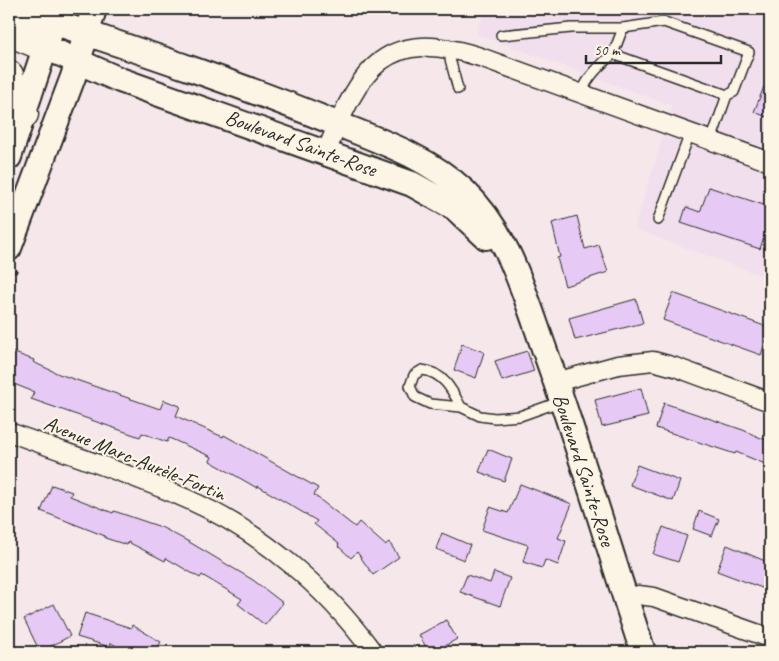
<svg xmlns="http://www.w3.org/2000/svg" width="779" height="661" viewBox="0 0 779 661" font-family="Caveat,sans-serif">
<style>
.built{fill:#f2dfee}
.building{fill:#e7c9f6;stroke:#2b2b2b}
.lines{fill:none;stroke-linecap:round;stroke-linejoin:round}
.lane-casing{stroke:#2b2b2b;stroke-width:12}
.street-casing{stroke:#2b2b2b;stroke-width:21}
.secondary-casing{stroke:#2b2b2b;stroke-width:28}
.highway-casing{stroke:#2b2b2b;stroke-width:31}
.path{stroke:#2b2b2b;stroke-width:3;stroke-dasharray:4 4;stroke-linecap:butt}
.lane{stroke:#fcf5e5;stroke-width:9}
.street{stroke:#fcf5e5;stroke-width:18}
.secondary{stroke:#fcf5e5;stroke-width:24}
.highway{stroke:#fcf5e5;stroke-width:28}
.labels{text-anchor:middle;stroke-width:4;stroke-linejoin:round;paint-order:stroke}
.street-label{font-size:21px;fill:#2b2b2b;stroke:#fcf5e5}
</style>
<rect width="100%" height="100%" fill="#f6e8ea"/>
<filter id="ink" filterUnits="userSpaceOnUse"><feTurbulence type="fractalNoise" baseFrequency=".02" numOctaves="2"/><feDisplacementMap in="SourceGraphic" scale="10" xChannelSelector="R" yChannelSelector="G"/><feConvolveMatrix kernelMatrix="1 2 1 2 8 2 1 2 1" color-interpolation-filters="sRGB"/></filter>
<g filter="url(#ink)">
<polygon class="built" points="485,9 735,9 770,20 770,279 634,229 672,106 476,34"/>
<g class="building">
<polygon points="769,74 770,74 770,118 754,112"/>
<polygon points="709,187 770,207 770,219 760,249 681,223 686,207 700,212"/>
<polygon points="577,216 585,249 599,245 608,272 565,286 557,258 560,257 552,223"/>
<polygon points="673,293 770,328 761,355 663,320"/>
<polygon points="636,299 643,323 575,340 569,318"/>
<polygon points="462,344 484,352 476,378 454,370"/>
<polygon points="9,351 34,360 33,362 59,374 160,409 164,400 180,406 176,416 223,437 224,435 318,488 314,495 355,527 359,522 385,545 389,542 399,557 373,575 357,552 351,558 338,546 339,544 314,524 317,521 258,486 257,488 210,461 212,457 169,438 167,442 142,433 140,437 31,399 34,392 9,382"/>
<polygon points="527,351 534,371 502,381 495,361"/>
<polygon points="641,388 648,416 602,427 595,400"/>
<polygon points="664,403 743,430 770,442 770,466 736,452 735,454 656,428"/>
<polygon points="488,449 512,459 504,481 479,472"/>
<polygon points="637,465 680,481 673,501 630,485"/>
<polygon points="520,484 572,504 558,538 566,541 558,565 545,560 542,568 523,562 528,545 482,530 490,507 508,513"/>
<polygon points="52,485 72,492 70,496 113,513 114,511 161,527 191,543 253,580 283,603 265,625 238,604 242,599 202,575 200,578 166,558 165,561 128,542 127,545 105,538 105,536 41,511"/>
<polygon points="699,511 719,519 712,536 693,529"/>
<polygon points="663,527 687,536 678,562 653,554"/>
<polygon points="442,533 470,545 464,560 436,549"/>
<polygon points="727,545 770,563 770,591 717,571"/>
<polygon points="494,572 510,578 500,606 460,592 467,575 490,583"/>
<polygon points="54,604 70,636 40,652 24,619"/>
<polygon points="85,613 131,628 132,625 161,642 155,652 128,652 111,643 110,647 77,637"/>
<polygon points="446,620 457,639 434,652 429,652 419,635"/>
</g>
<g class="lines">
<defs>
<g id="lane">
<polyline points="501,35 571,28 623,28"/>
<polyline points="451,49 450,59 458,89"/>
<polyline points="613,54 623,28 664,22 749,52 734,92 727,95"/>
<path d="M581 94C588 76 599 66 613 54L727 95 711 141"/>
<polyline points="658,220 690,133"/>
<path d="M461 407C452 390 443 372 422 370L414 375 410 386 415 397 430 404 461 407 480 416 495 418 520 416 562 401"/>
</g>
<g id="street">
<path d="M326 152C361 68 384 25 483 58L770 162"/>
<polyline points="556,382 618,365 653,361 675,367 770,402"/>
<path d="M9 432C68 454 129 473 187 499 262 532 325 587 373 652"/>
<polyline points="625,599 638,595 654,597 770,638"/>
</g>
<g id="secondary">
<path d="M53 22C146 53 239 84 330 121 377 140 427 156 464 191 510 235 525 296 546 354 581 452 610 553 643 652"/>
<polyline points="45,47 120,80 412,184 455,208 486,237"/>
<polyline points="9,157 50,33"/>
<polyline points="9,248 73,77 94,9"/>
</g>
<g id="highway">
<polyline points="16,9 53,22"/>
<polyline points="9,32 45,47"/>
<polyline points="9,75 24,114"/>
</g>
</defs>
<use href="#lane" class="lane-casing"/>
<use href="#street" class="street-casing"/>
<use href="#secondary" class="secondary-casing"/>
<use href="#highway" class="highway-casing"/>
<polyline class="path" points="9,288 18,266"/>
<use href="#lane" class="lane"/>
<use href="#street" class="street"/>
<use href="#secondary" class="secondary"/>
<use href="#highway" class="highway"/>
</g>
</g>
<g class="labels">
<g class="street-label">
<text transform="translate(301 143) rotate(20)" y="7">Boulevard Sainte-Rose</text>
<text transform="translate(135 458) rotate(22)" y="7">Avenue Marc-Aurèle-Fortin</text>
<text transform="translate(584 470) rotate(72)" y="7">Boulevard Sainte-Rose</text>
</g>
</g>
<rect width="779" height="661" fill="none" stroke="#fcf5e5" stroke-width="30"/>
<rect x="15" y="15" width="749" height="631" fill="none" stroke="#2b2b2b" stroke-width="2" filter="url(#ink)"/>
<path d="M586 55v8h135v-8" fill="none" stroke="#2b2b2b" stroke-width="2.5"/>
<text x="594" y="55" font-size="15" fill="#2b2b2b" stroke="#fcf5e5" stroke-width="4" paint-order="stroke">50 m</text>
</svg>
